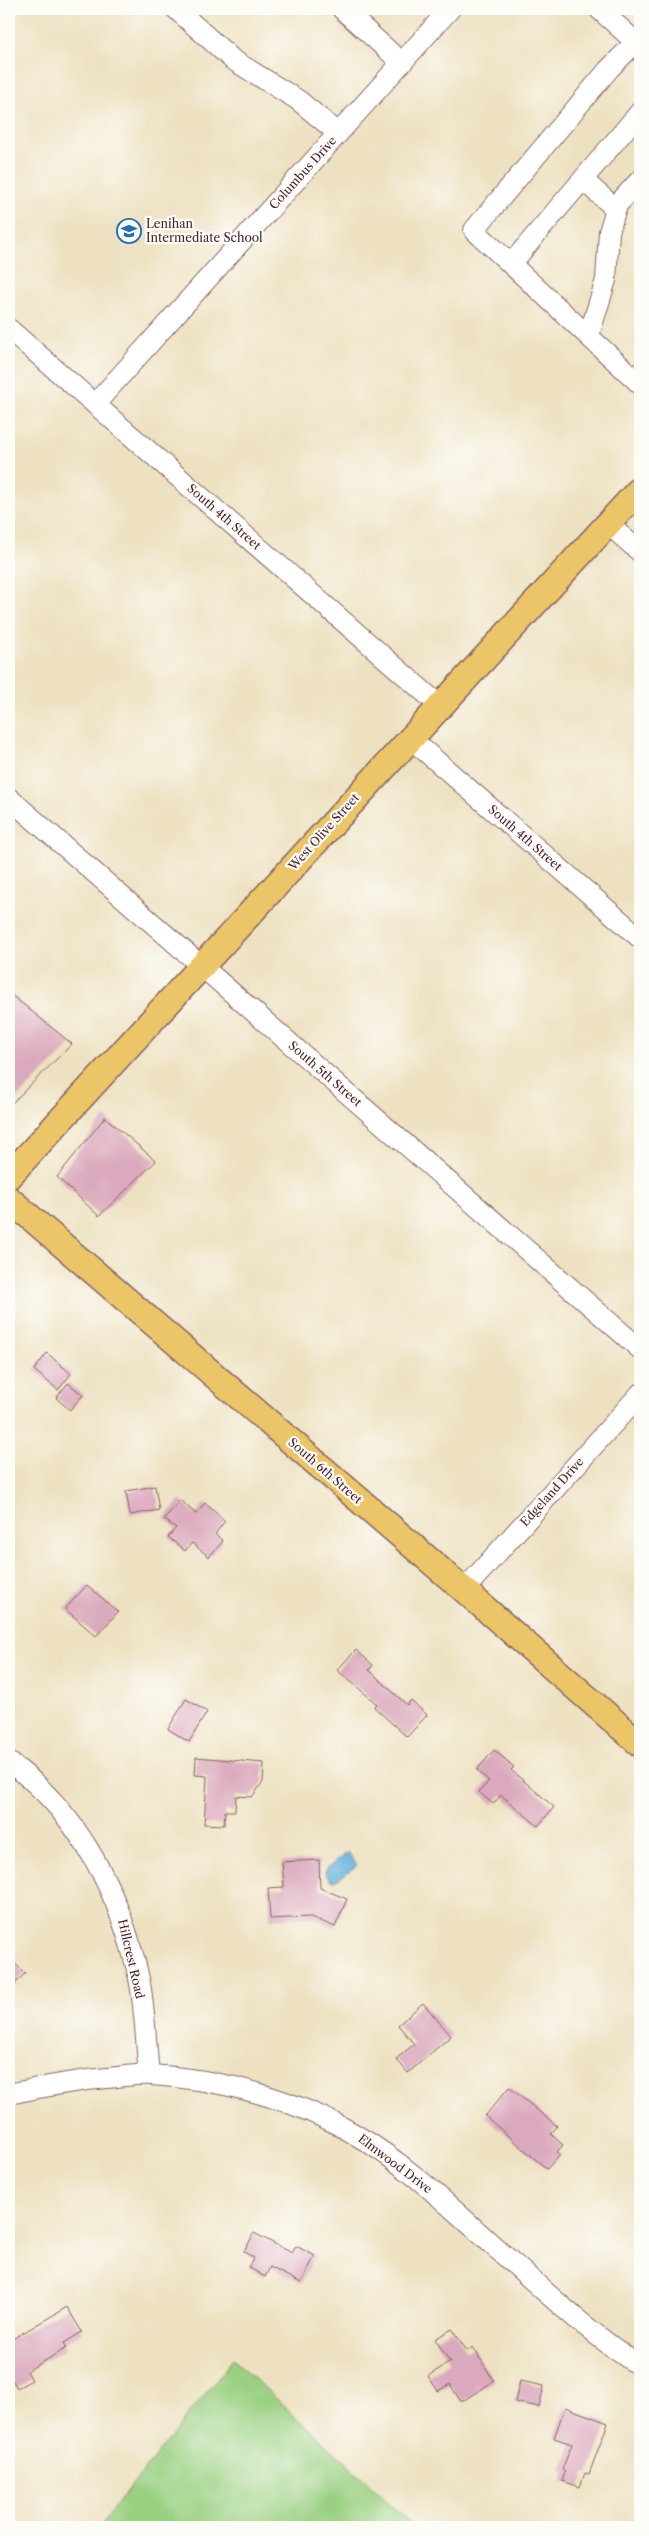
<svg xmlns="http://www.w3.org/2000/svg" width="649" height="2536" viewBox="0 0 649 2536" font-family="'Libre Caslon Text',serif">
<style>
.green{fill:#99d081;stroke:#727856}
.water{fill:#60afda;stroke:#556782}
.building{fill:#dba9bd}
.lines{fill:none;stroke-linecap:round;stroke-linejoin:round}
.minor-casing{stroke:#836360;stroke-width:22}
.major-casing{stroke:#836360;stroke-width:28}
.minor{stroke:#fff;stroke-width:20}
.major{stroke:#edc569;stroke-width:25}
.labels{text-anchor:middle;stroke-width:4.5;stroke-linejoin:round;paint-order:stroke}
.street-label{font-size:12px;fill:#4a1f2b;stroke:#fdfcf7}
.poi-label{font-size:12px;fill:#4a1f2b;stroke:#fdfcf7;text-anchor:start}
</style>
<rect width="100%" height="100%" fill="#fdfcf7"/>
<filter id="ink" filterUnits="userSpaceOnUse"><feTurbulence type="fractalNoise" baseFrequency=".02" numOctaves="2"/><feDisplacementMap in="SourceGraphic" scale="10" xChannelSelector="R" yChannelSelector="G"/><feConvolveMatrix kernelMatrix="1 2 1 2 8 2 1 2 1" color-interpolation-filters="sRGB"/></filter>
<filter id="wash" filterUnits="userSpaceOnUse"><feTurbulence type="fractalNoise" baseFrequency=".0096" numOctaves="4" result="noise"/><feDisplacementMap in="SourceGraphic" scale="20" xChannelSelector="R" yChannelSelector="G"/><feGaussianBlur stdDeviation="1.12" result="paint"/><feColorMatrix in="noise" values="0 0 0 0 0 0 0 0 0 0 0 0 0 0 0 0 0 1.4 0 .05"/><feComposite in="paint" operator="in"/></filter>
<g filter="url(#wash)">
<rect width="100%" height="100%" fill="#ede1c1"/>
<polygon class="green" points="233,2359 412,2524 408,2527 99,2527"/>
<polygon class="water" points="348,1852 357,1865 336,1881 330,1880 325,1873 326,1869"/>
<g id="blocks">
<g class="building">
<polygon points="9,993 72,1044 9,1106"/>
<polygon points="105,1117 156,1161 99,1216 57,1177"/>
<polygon points="47,1353 71,1374 58,1390 34,1370"/>
<polygon points="68,1383 83,1395 70,1410 56,1398"/>
<polygon points="155,1486 159,1510 130,1515 126,1491"/>
<polygon points="180,1500 196,1514 205,1503 225,1521 215,1534 223,1541 209,1557 192,1543 185,1551 168,1537 176,1528 164,1519"/>
<polygon points="87,1585 118,1612 96,1636 65,1609"/>
<polygon points="356,1650 373,1665 369,1670 407,1705 411,1700 427,1715 407,1737 374,1707 377,1704 337,1670"/>
<polygon points="186,1699 207,1712 189,1742 168,1729"/>
<polygon points="494,1750 514,1767 511,1770 554,1807 538,1826 501,1795 493,1804 479,1792 489,1781 477,1770"/>
<polygon points="196,1757 264,1763 263,1782 252,1797 236,1796 235,1811 225,1811 224,1825 204,1824 207,1776 195,1775"/>
<polygon points="319,1860 320,1888 347,1899 335,1927 311,1917 270,1919 268,1888 284,1887 282,1862"/>
<polygon points="9,1958 25,1973 9,1991"/>
<polygon points="423,2003 451,2036 408,2073 396,2059 414,2044 398,2025"/>
<polygon points="509,2087 557,2126 551,2134 563,2145 557,2152 560,2154 547,2169 485,2116"/>
<polygon points="254,2233 292,2253 296,2246 315,2256 301,2283 270,2267 265,2277 248,2267 254,2258 244,2252"/>
<polygon points="67,2307 82,2332 64,2343 67,2348 27,2371 32,2380 17,2388 9,2375 9,2341"/>
<polygon points="452,2329 467,2351 473,2347 494,2381 461,2402 450,2384 438,2391 428,2376 450,2362 435,2339"/>
<polygon points="520,2381 544,2386 539,2407 515,2402"/>
<polygon points="565,2407 608,2423 589,2474 585,2473 580,2487 562,2481 565,2472 562,2470 572,2444 554,2438"/>
</g>
</g>
</g>
<g filter="url(#ink)">
<use href="#blocks" fill-opacity="0" stroke="#836360" stroke-width="1"/>
<g class="lines">
<defs>
<g id="minor">
<polyline points="176,9 233,60 298,100 338,133"/>
<polyline points="342,9 402,63"/>
<polyline points="599,9 640,46"/>
<polyline points="636,42 609,69 474,230 640,384"/>
<polyline points="583,180 616,209"/>
<polyline points="511,264 640,112"/>
<polyline points="9,329 440,706"/>
<polyline points="589,335 606,280 609,232 617,205 640,180"/>
<polyline points="95,404 450,9"/>
<polyline points="608,524 640,552"/>
<polyline points="410,738 640,938"/>
<polyline points="9,798 640,1349"/>
<polyline points="464,1590 640,1394"/>
<path d="M9 1762C81 1814 122 1898 140 1983 145 2013 146 2044 149 2074"/>
<path d="M9 2094C45 2086 80 2080 117 2077 128 2076 140 2074 151 2075 221 2079 296 2099 356 2135 408 2165 452 2209 497 2249 543 2289 588 2333 640 2366"/>
</g>
<g id="major">
<polyline points="9,1176 640,489"/>
<polyline points="9,1199 464,1590 640,1744"/>
</g>
</defs>
<use href="#minor" class="minor-casing"/>
<use href="#major" class="major-casing"/>
<use href="#minor" class="minor"/>
<use href="#major" class="major"/>
</g>
</g>
<defs>
<symbol id="school-ring" viewBox="-11 -11 22 22"><circle r="9.5" fill="#fdfcf7" stroke="#1f6fb2" stroke-width="1.5"/><path d="M0-5L7-2L0 1L-7-2ZM-4 1L0 2.5L4 1V4Q0 6-4 4Z" fill="#1f6fb2"/></symbol>
</defs>
<g fill-rule="evenodd">
<use href="#school-ring" x="115" y="217" width="28" height="28"/>
</g>
<g class="labels">
<g class="street-label">
<text transform="translate(303 173) rotate(-48)" y="4">Columbus Drive</text>
<text transform="translate(224 517) rotate(41)" y="4">South 4th Street</text>
<text transform="translate(324 832) rotate(-48)" y="4">West Olive Street</text>
<text transform="translate(525 838) rotate(41)" y="4">South 4th Street</text>
<text transform="translate(325 1074) rotate(41)" y="4">South 5th Street</text>
<text transform="translate(325 1471) rotate(41)" y="4">South 6th Street</text>
<text transform="translate(552 1492) rotate(-48)" y="4">Edgeland Drive</text>
<text transform="translate(131 1959) rotate(77)" y="4">Hillcrest Road</text>
<text transform="translate(395 2164) rotate(37)" y="4">Elmwood Drive</text>
</g>
<g class="poi-label">
<text x="146" y="228">Lenihan<tspan x="146" dy="14">Intermediate School</tspan></text>
</g>
</g>
<rect width="649" height="2536" fill="none" stroke="#fdfcf7" stroke-width="30"/>
</svg>
